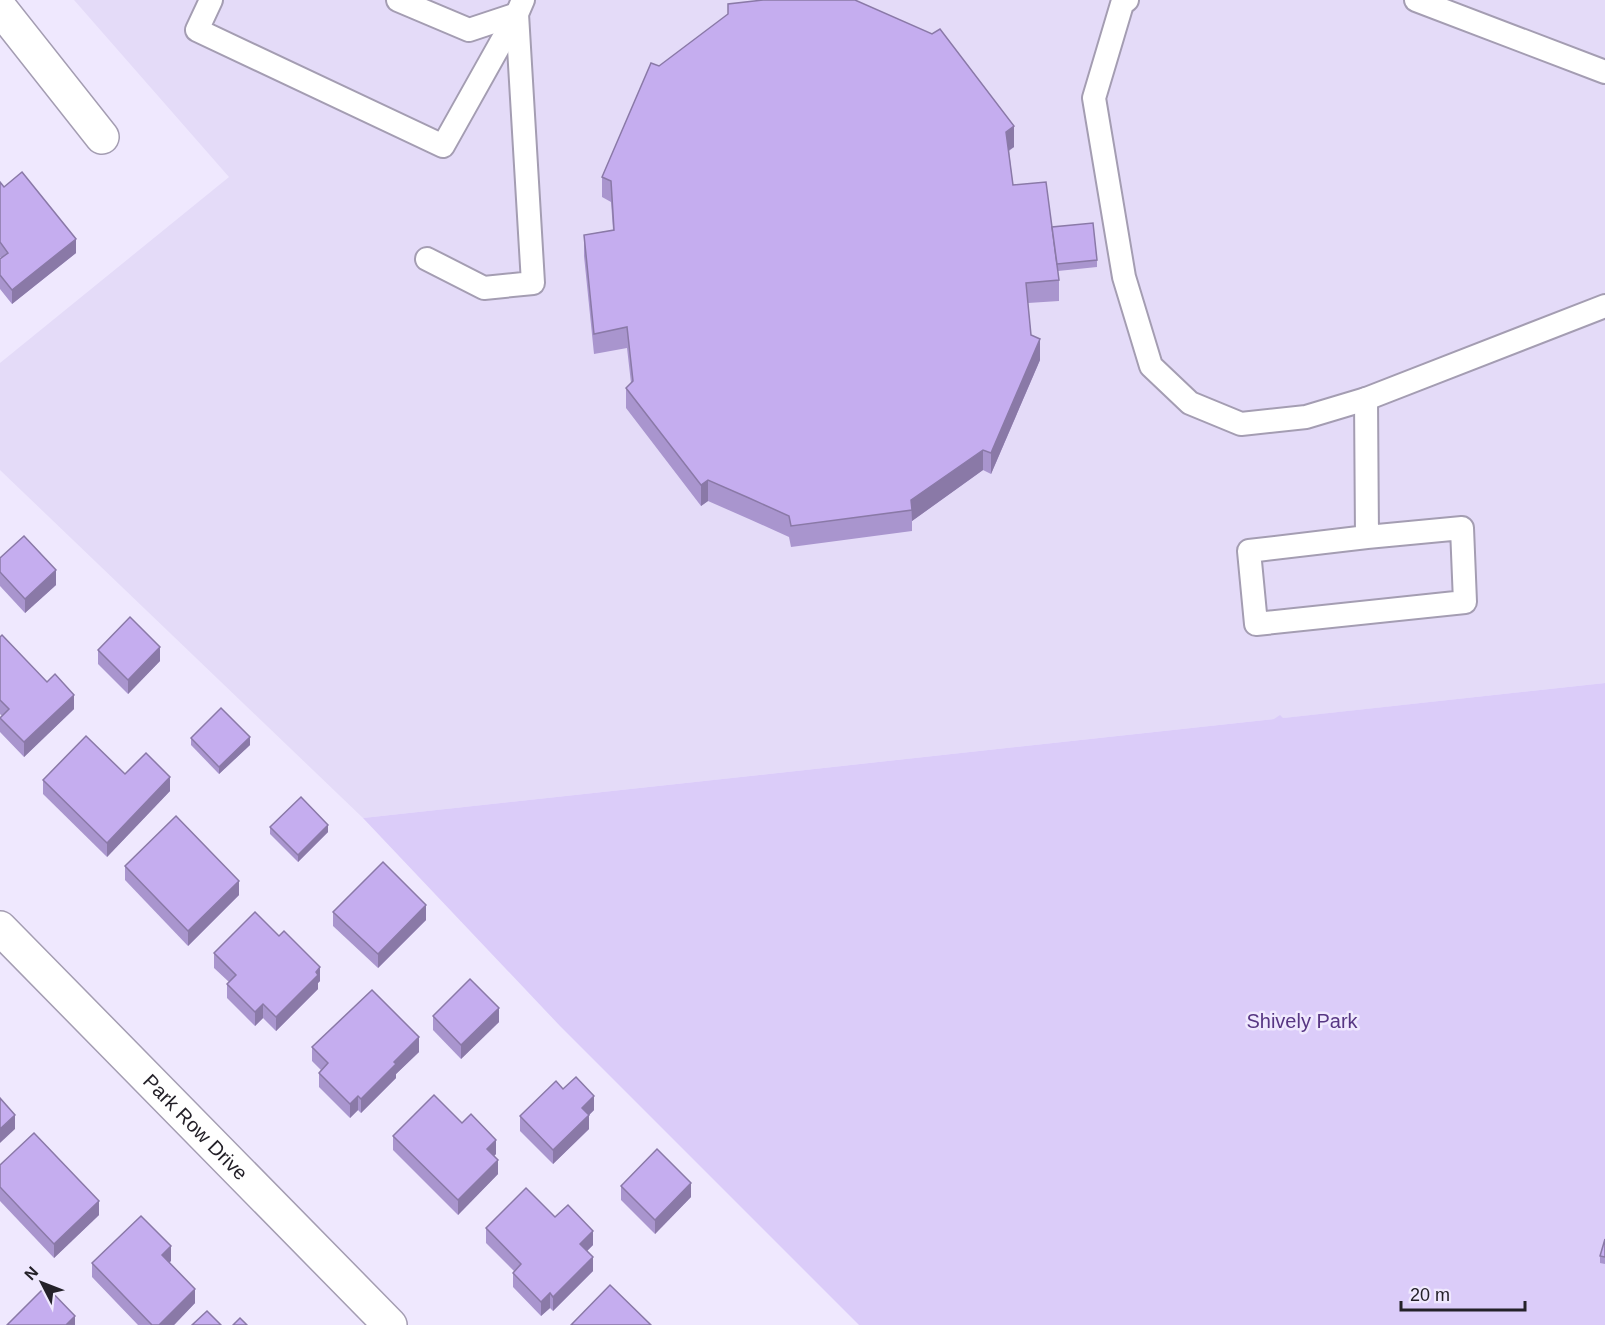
<svg xmlns="http://www.w3.org/2000/svg" width="1605" height="1325" viewBox="0 0 1605 1325" font-family="Helvetica,sans-serif">
<style>
.built{fill:#e4dbf8}
.green{fill:#dbccf9}
.lines{fill:none;stroke-linecap:round;stroke-linejoin:round}
.lane-casing{stroke:#a49db2;stroke-width:26}
.street-casing{stroke:#a49db2;stroke-width:36}
.lane{stroke:#fff;stroke-width:22}
.street{stroke:#fff;stroke-width:33}
.wall{fill:#a995ce}
.shaded-wall{fill:#8a79a7}
.building{fill:#c5adef;stroke:#8a79a7;stroke-width:1.5}
.labels{text-anchor:middle;stroke-width:5;stroke-linejoin:round;paint-order:stroke}
.park-label{font-size:20px;fill:#573683;stroke:#efe8fe}
.street-label{font-size:20px;fill:#242129;stroke:#efe8fe}
</style>
<rect width="100%" height="100%" fill="#efe8fe"/>
<polygon class="built" points="74,0 1605,0 1605,683 363,818 0,470 0,363 229,177"/>
<polygon class="green" points="1605,683 1605,1325 859,1325 560,1026 363,818 1274,719 1280,715 1283,718"/>
<g class="lines">
<defs>
<g id="lane">
<polyline points="211,0 197,30 443,146 517,14"/>
<polyline points="398,0 469,30 517,14"/>
<polyline points="1127,0 1122,4 1094,98 1124,277 1151,366 1190,403 1241,424 1306,417 1366,399 1605,306"/>
<polyline points="1416,0 1605,72"/>
<polyline points="427,259 484,288 533,283 517,14 523,0"/>
<polyline points="1366,399 1367,537 1249,551 1256,624 1465,602 1462,528 1367,537"/>
</g>
<g id="street">
<polyline points="0,8 102,137"/>
<path id="s1" d="M0 928 390 1325"/>
</g>
</defs>
<use href="#lane" class="lane-casing"/>
<use href="#street" class="street-casing"/>
<use href="#lane" class="lane"/>
<use href="#street" class="street"/>
</g>
<g class="wall">
<polygon points="659,66 1014,147 1009,151 1013,185 1052,227 1097,260 1097,267 1058,271 1059,280 1059,301 1028,303 1031,335 1040,360 991,474 983,470 912,521 912,531 791,547 789,537 749,519 708,501 701,506 626,408 626,388 631,383 627,348 594,354 584,256 584,235 613,230 611,202 602,197 602,177"/>
<polygon points="0,182 4,187 76,253 12,304 0,289 0,259 1,258 0,257"/>
<polygon points="0,558 56,585 25,613 0,586"/>
<polygon points="0,637 74,709 24,757 0,732 0,717 2,716 0,714"/>
<polygon points="98,650 160,661 128,694 98,664"/>
<polygon points="191,738 250,745 219,774 191,745"/>
<polygon points="125,774 170,791 107,857 43,794 43,780"/>
<polygon points="270,827 328,832 298,862 270,834"/>
<polygon points="125,866 239,895 188,946 125,880"/>
<polygon points="333,912 426,920 378,968 333,926"/>
<polygon points="214,953 320,981 318,983 318,989 276,1031 263,1018 255,1026 227,998 227,984 229,982 214,968"/>
<polygon points="433,1016 499,1022 461,1059 433,1030"/>
<polygon points="312,1047 419,1052 396,1074 396,1078 361,1113 358,1110 350,1118 319,1087 319,1073 321,1070 312,1061"/>
<polygon points="563,1089 594,1110 589,1115 589,1129 553,1164 520,1131 520,1116"/>
<polygon points="462,1123 496,1154 494,1156 498,1174 458,1215 393,1150 393,1136"/>
<polygon points="0,1165 99,1215 54,1258 0,1201"/>
<polygon points="621,1186 691,1197 655,1234 621,1200"/>
<polygon points="555,1217 593,1245 587,1251 593,1271 553,1311 550,1308 541,1316 513,1287 513,1273 514,1271 486,1243 486,1228"/>
<polygon points="1605,1239 1605,1264 1600,1263 1600,1256"/>
<polygon points="171,1261 169,1262 195,1303 174,1325 138,1325 92,1277 92,1263"/>
</g>
<g class="shaded-wall">
<polygon points="1014,126 1014,147 1006,152 1006,132"/>
<polygon points="76,239 76,253 12,304 12,290"/>
<polygon points="1040,339 1040,360 991,474 991,453"/>
<polygon points="983,450 983,470 912,521 911,500"/>
<polygon points="708,480 708,501 701,506 701,485"/>
<polygon points="56,570 56,585 25,613 25,599"/>
<polygon points="160,647 160,661 128,694 128,680"/>
<polygon points="74,695 74,709 24,757 24,742"/>
<polygon points="250,737 250,745 219,774 219,767"/>
<polygon points="170,777 170,791 107,857 107,843"/>
<polygon points="328,825 328,832 298,862 298,855"/>
<polygon points="239,881 239,895 188,946 188,931"/>
<polygon points="426,905 426,920 378,968 378,954"/>
<polygon points="320,967 320,981 318,983 318,989 276,1031 276,1017"/>
<polygon points="263,1004 263,1018 255,1026 255,1012"/>
<polygon points="499,1008 499,1022 461,1059 461,1045"/>
<polygon points="419,1037 419,1052 396,1074 396,1078 361,1113 361,1099 394,1062"/>
<polygon points="358,1096 358,1110 350,1118 350,1104"/>
<polygon points="594,1096 594,1110 589,1115 589,1129 553,1164 553,1150 582,1108"/>
<polygon points="15,1115 15,1129 0,1143 0,1129"/>
<polygon points="496,1140 496,1154 487,1163 487,1149"/>
<polygon points="498,1160 498,1174 458,1215 458,1200"/>
<polygon points="691,1183 691,1197 655,1234 655,1220"/>
<polygon points="99,1201 99,1215 54,1258 54,1244"/>
<polygon points="593,1231 593,1245 580,1258 580,1244"/>
<polygon points="171,1246 171,1261 162,1269 162,1255"/>
<polygon points="593,1257 593,1271 553,1311 553,1297"/>
<polygon points="195,1289 195,1303 174,1325 159,1325"/>
<polygon points="550,1293 550,1308 541,1316 541,1302"/>
<polygon points="75,1316 75,1325 66,1325"/>
</g>
<g class="building">
<polygon points="763,0 855,0 932,34 940,29 1014,126 1006,132 1013,185 1046,182 1059,280 1026,283 1031,335 1040,339 991,453 983,450 911,500 912,510 791,526 789,516 749,498 708,480 701,485 626,388 633,381 627,327 594,334 584,235 614,230 611,181 602,177 651,63 659,66 728,14 728,4"/>
<polygon points="22,172 76,239 12,290 0,275 0,259 8,253 0,242 0,182 4,187"/>
<polygon points="1093,223 1097,260 1057,264 1052,227"/>
<polygon points="24,536 56,570 25,599 0,572 0,558"/>
<polygon points="130,617 160,647 128,680 98,650"/>
<polygon points="2,635 47,682 55,674 74,695 24,742 0,718 9,709 0,700 0,637"/>
<polygon points="221,708 250,737 219,767 191,738"/>
<polygon points="86,736 125,774 146,753 170,777 107,843 43,780"/>
<polygon points="301,797 328,825 298,855 270,827"/>
<polygon points="176,816 239,881 188,931 125,866"/>
<polygon points="383,862 426,905 378,954 333,912"/>
<polygon points="255,912 279,936 284,931 320,967 316,972 318,975 276,1017 263,1004 255,1012 227,984 236,975 214,953"/>
<polygon points="470,979 499,1008 461,1045 433,1016"/>
<polygon points="372,990 419,1037 394,1062 396,1064 361,1099 358,1096 350,1104 319,1073 328,1063 312,1047"/>
<polygon points="576,1077 594,1096 582,1108 589,1115 553,1150 520,1116 556,1081 563,1089"/>
<polygon points="434,1095 462,1123 471,1114 496,1140 487,1149 498,1160 458,1200 393,1136"/>
<polygon points="0,1098 15,1115 0,1129"/>
<polygon points="34,1133 99,1201 54,1244 0,1187 0,1165"/>
<polygon points="657,1149 691,1183 655,1220 621,1186"/>
<polygon points="526,1188 555,1217 568,1205 593,1231 580,1244 593,1257 553,1297 550,1293 541,1302 513,1273 521,1264 486,1228"/>
<polygon points="141,1216 171,1246 162,1255 195,1289 159,1325 152,1325 92,1263"/>
<polygon points="1605,1239 1605,1257 1600,1256"/>
<polygon points="610,1285 651,1325 571,1325"/>
<polygon points="46,1286 75,1316 66,1325 7,1325"/>
<polygon points="207,1311 221,1325 192,1325"/>
<polygon points="240,1318 247,1325 233,1325"/>
</g>
<g class="labels">
<g class="park-label">
<text x="1302" y="1028">Shively Park</text>
</g>
<g class="street-label">
<text dy="7" stroke="none"><textPath href="#s1" startOffset="279">Park Row Drive</textPath></text>
</g>
</g>
<g transform="translate(42 1283) rotate(312)" stroke="#efe8fe" stroke-width="4.5" paint-order="stroke">
<path d="M0-4.5L10 22L0 15L-10 22Z" fill="#242129"/>
<text y="-9" font-size="16" font-weight="bold" text-anchor="middle" fill="#242129">N</text>
</g>
<path d="M1401 1301v9h124v-9" fill="none" stroke="#242129" stroke-width="3"/>
<text x="1410" y="1301" font-size="18" fill="#242129" stroke="#efe8fe" stroke-width="4.5" paint-order="stroke">20 m</text>
</svg>
